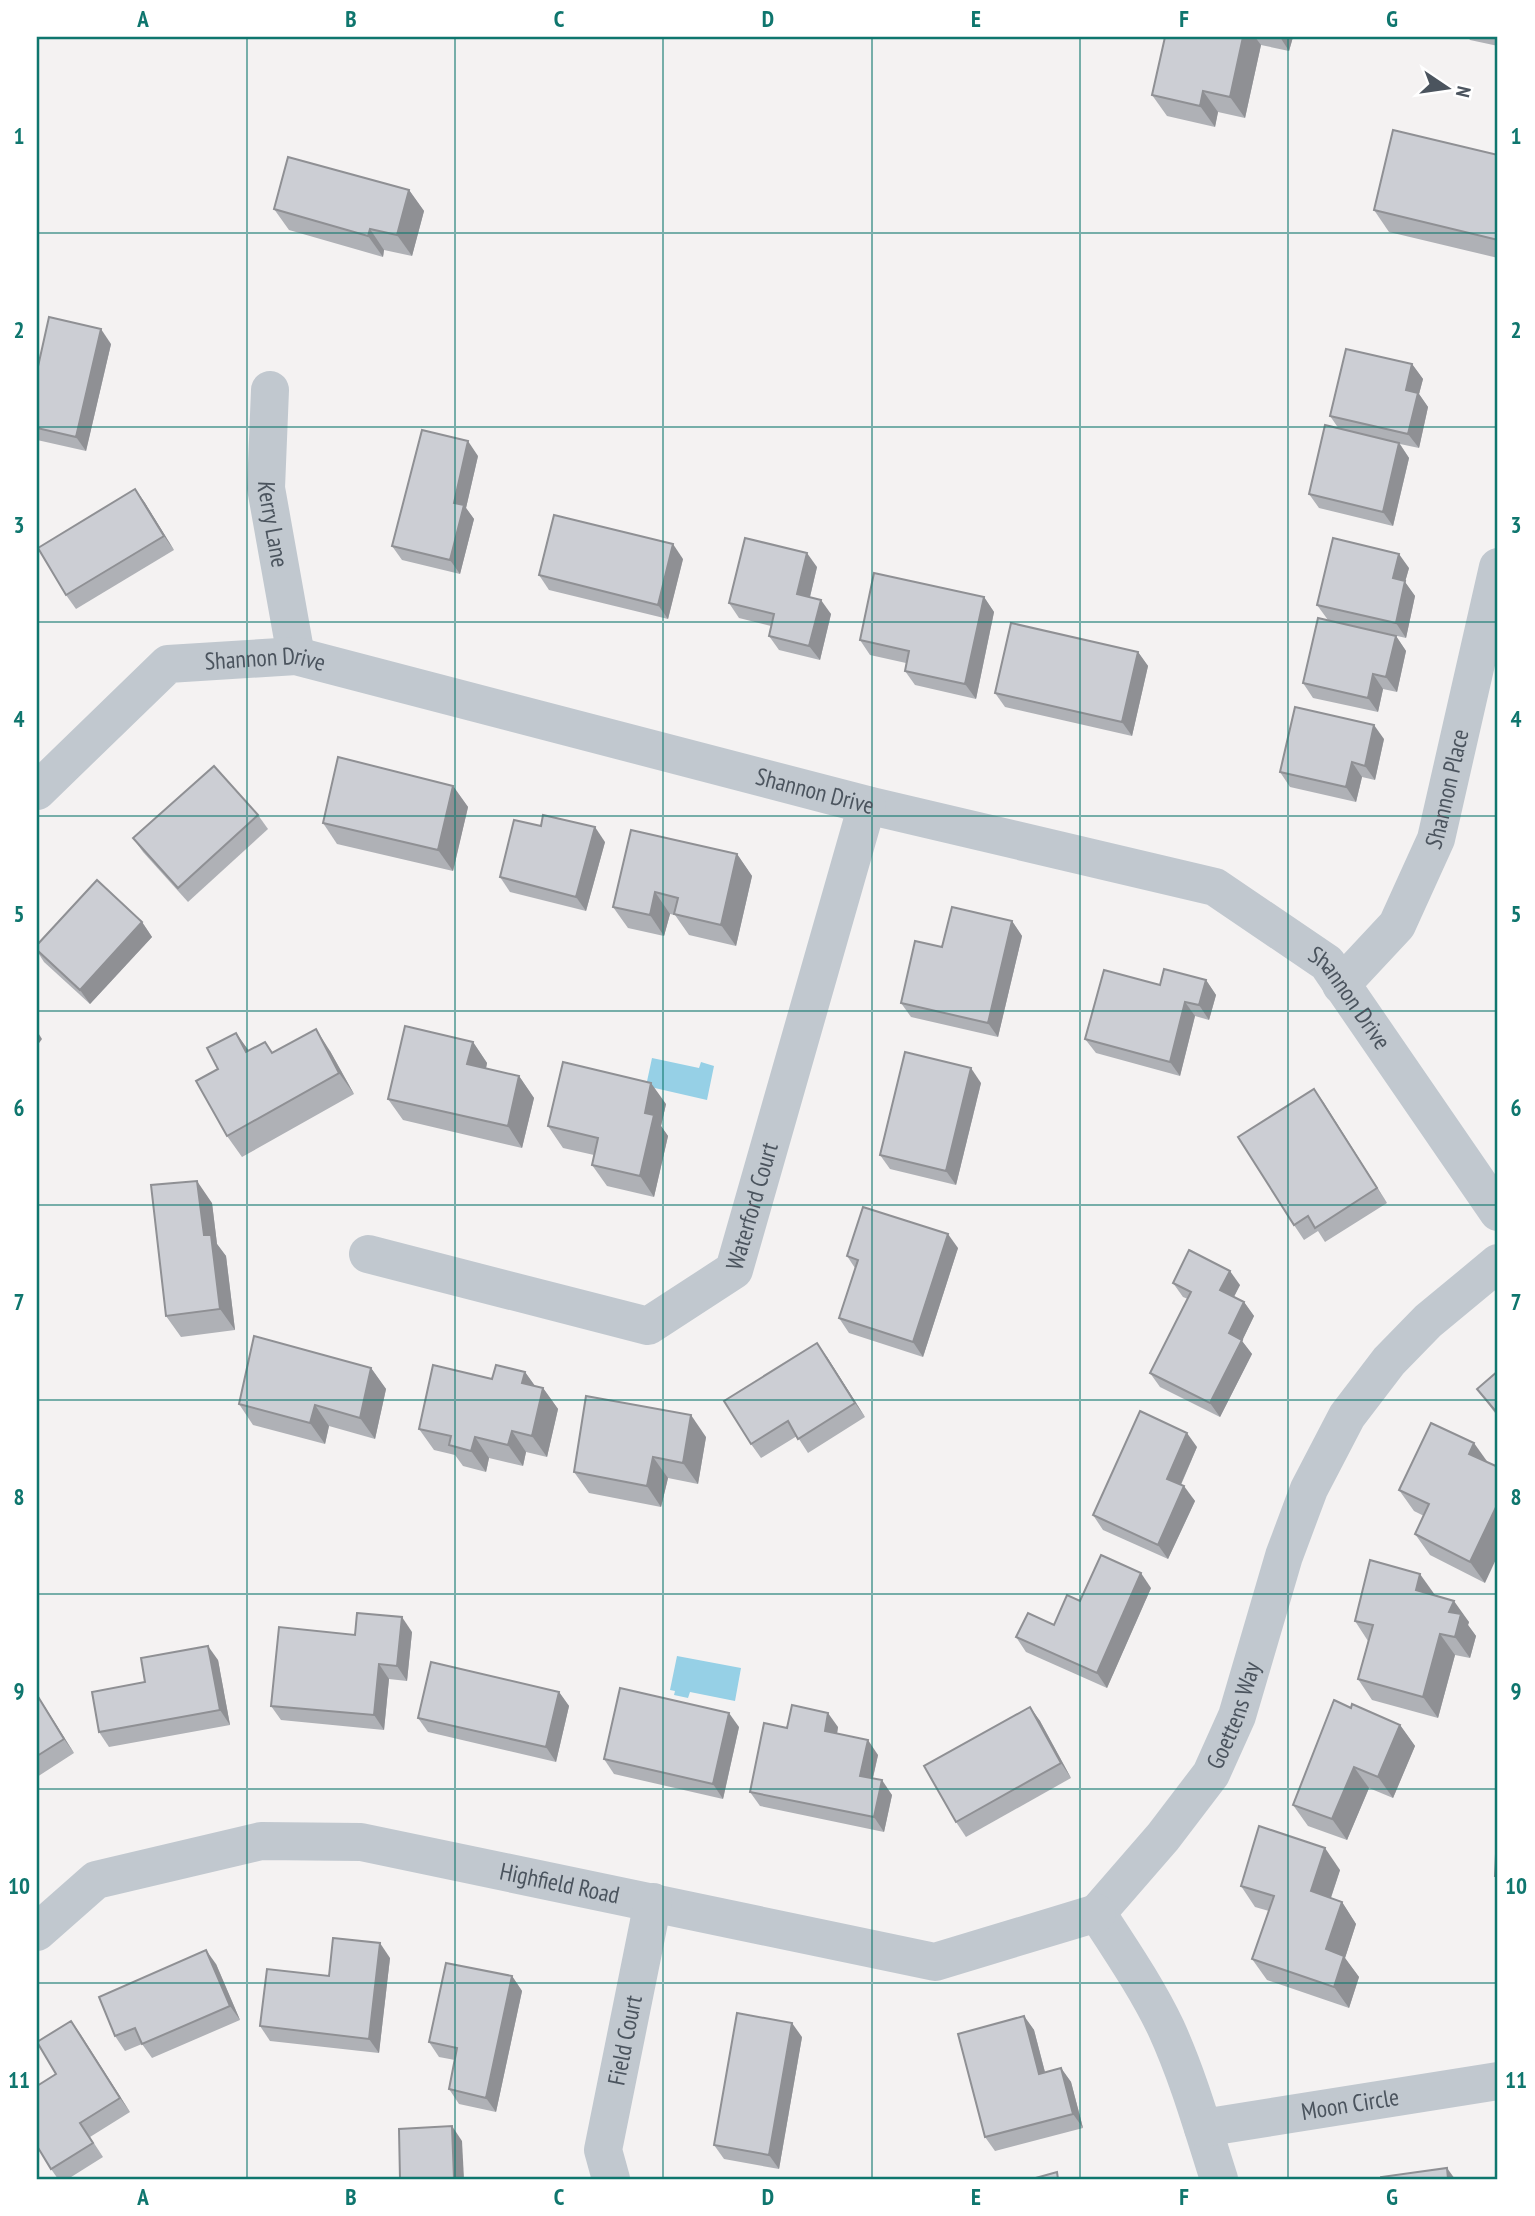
<svg xmlns="http://www.w3.org/2000/svg" width="1535" height="2216" viewBox="0 0 1535 2216" font-family="'PT Sans Narrow',sans-serif">
<style>
.water{fill:#96d0e6}
.lines{fill:none;stroke-linecap:round;stroke-linejoin:round}
.minor{stroke:#c1c8cf;stroke-width:38}
.wall{fill:#afb1b6}
.shaded-wall{fill:#8f9094}
.building{fill:#ccced4;stroke:#8f9094;stroke-width:2}
.grid{fill:none;stroke:#0f766e;stroke-width:2;stroke-opacity:0.55}
.labels{text-anchor:middle;stroke-width:7;stroke-linejoin:round;paint-order:stroke}
.street-label{font-size:24px;fill:#4b545e;stroke:#fff}
.neatline{fill:none;stroke:#0f766e;stroke-width:2.5}
.grid-label{font-size:23px;text-anchor:middle;font-weight:bold;fill:#0f766e}
</style>
<rect width="100%" height="100%" fill="#f4f2f2"/>
<g class="water">
<polygon points="652,1058 699,1068 701,1062 714,1066 707,1100 646,1086"/>
<polygon points="677,1656 741,1668 735,1701 690,1692 688,1698 674,1695 675,1691 670,1690"/>
</g>
<g class="lines">
<g class="minor">
<path id="s1" d="M270 390 266 488 296 656"/>
<path id="s2" d="M37 791 168 664 296 656 867 805 1215 887 1327 963 1498 1212"/>
<path id="s3" d="M1341 985 1397 925 1436 839 1498 567"/>
<path id="s4" d="M368 1254 648 1326 734 1270 867 805"/>
<path id="s5" d="M1097 1913 1163 1837 1211 1774 1237 1716 1284 1556 1309 1489 1347 1416 1389 1361 1428 1321 1498 1263"/>
<path d="M1097 1913C1121 1950 1147 1988 1166 2028 1188 2076 1203 2129 1219 2179"/>
<path id="s6" d="M37 1932 96 1880 261 1841 361 1842 935 1962 1097 1913"/>
<path id="s7" d="M1203 2128 1498 2081"/>
<path id="s8" d="M611 2179 603 2150 653 1902"/>
</g>
</g>
<g class="wall">
<polygon points="1165,37 1293,37 1289,51 1261,45 1245,118 1218,112 1215,127 1167,116 1152,95"/>
<polygon points="1468,37 1498,37 1498,46 1470,40"/>
<polygon points="1498,155 1498,258 1389,232 1374,210"/>
<polygon points="409,190 424,211 412,256 384,250 383,257 289,230 274,209"/>
<polygon points="111,344 86,451 37,440 37,371"/>
<polygon points="1412,364 1423,379 1419,394 1428,407 1419,448 1400,444 1409,458 1393,526 1319,508 1309,494 1339,429 1330,416"/>
<polygon points="478,456 466,508 474,519 460,574 402,560 392,546"/>
<polygon points="135,489 145,503 174,550 76,609 66,595"/>
<polygon points="683,559 668,619 549,590 539,575"/>
<polygon points="817,567 810,597 831,614 820,660 779,650 769,636 771,626 739,618 729,603"/>
<polygon points="1409,568 1405,582 1415,596 1406,638 1328,620 1317,605"/>
<polygon points="984,597 994,612 976,699 915,685 905,671 906,663 870,655 860,640"/>
<polygon points="1396,636 1406,651 1397,692 1383,689 1378,712 1313,698 1303,683"/>
<polygon points="1138,652 1148,666 1132,736 1005,707 995,693"/>
<polygon points="1384,739 1375,780 1362,777 1356,802 1290,787 1280,772"/>
<polygon points="453,786 468,807 453,871 337,844 323,823"/>
<polygon points="258,815 268,829 188,902 143,852 133,838"/>
<polygon points="605,842 586,911 510,892 500,877"/>
<polygon points="737,854 752,876 736,946 689,935 675,915 670,914 664,936 628,928 613,907"/>
<polygon points="1012,921 1022,936 998,1037 911,1017 901,1003 942,947"/>
<polygon points="142,922 152,937 90,1004 44,962 37,951 37,945"/>
<polygon points="1206,980 1216,995 1209,1020 1195,1016 1180,1076 1096,1053 1085,1039 1160,985"/>
<polygon points="236,1033 249,1051 265,1042 273,1053 330,1051 354,1094 242,1157 227,1136 218,1069"/>
<polygon points="473,1042 487,1063 486,1069 519,1076 534,1098 522,1148 403,1120 388,1099"/>
<polygon points="981,1083 956,1185 890,1169 880,1155"/>
<polygon points="1314,1089 1387,1203 1325,1242 1318,1231 1304,1240 1294,1225"/>
<polygon points="666,1104 661,1126 668,1136 654,1197 607,1186 592,1165 594,1155 563,1148 548,1126"/>
<polygon points="212,1203 217,1244 226,1256 235,1330 181,1337 166,1316"/>
<polygon points="958,1248 923,1357 849,1333 839,1318 855,1268 847,1256"/>
<polygon points="1173,1283 1240,1285 1234,1297 1244,1302 1254,1316 1242,1341 1252,1354 1220,1417 1160,1387 1150,1373 1188,1299 1183,1297"/>
<polygon points="827,1357 865,1417 808,1453 797,1436 761,1458 751,1444"/>
<polygon points="371,1368 386,1389 375,1439 329,1426 325,1444 253,1425 239,1404"/>
<polygon points="1498,1371 1498,1417 1477,1389"/>
<polygon points="525,1372 535,1386 543,1388 558,1409 547,1457 526,1452 523,1466 489,1458 486,1472 463,1466 455,1455 434,1450 419,1429 492,1379"/>
<polygon points="706,1437 698,1484 668,1478 661,1507 589,1493 574,1472"/>
<polygon points="1197,1447 1181,1485 1195,1501 1168,1559 1103,1530 1093,1515"/>
<polygon points="1488,1462 1485,1583 1430,1555 1415,1534 1424,1516 1414,1511 1399,1490"/>
<polygon points="1151,1588 1107,1688 1026,1652 1016,1637 1054,1625 1080,1601"/>
<polygon points="1435,1595 1469,1622 1468,1625 1476,1636 1470,1658 1455,1655 1438,1718 1372,1700 1358,1679 1368,1641 1355,1621"/>
<polygon points="412,1632 407,1681 389,1679 384,1730 281,1720 271,1706 355,1635"/>
<polygon points="218,1660 230,1725 109,1747 99,1732 145,1682"/>
<polygon points="559,1692 569,1706 556,1762 428,1732 418,1718"/>
<polygon points="37,1695 74,1753 37,1777"/>
<polygon points="1030,1707 1040,1721 1071,1778 966,1837 956,1822"/>
<polygon points="1351,1708 1400,1725 1415,1746 1393,1798 1369,1788 1347,1840 1308,1826 1293,1805"/>
<polygon points="739,1727 723,1799 614,1774 604,1759"/>
<polygon points="838,1727 837,1734 878,1755 873,1778 892,1795 884,1832 760,1806 750,1792 787,1728"/>
<polygon points="1340,1870 1331,1898 1342,1902 1356,1924 1345,1958 1359,1977 1349,2008 1267,1980 1252,1959 1269,1911 1255,1907 1241,1886"/>
<polygon points="390,1958 379,2053 270,2041 260,2026 329,1976"/>
<polygon points="216,1964 240,2020 152,2058 142,2044 125,2051 115,2036"/>
<polygon points="512,1976 522,1991 496,2112 459,2104 449,2089 455,2060 439,2057 429,2042"/>
<polygon points="1024,2016 1034,2030 1045,2072 1061,2068 1071,2082 1083,2128 995,2151 985,2137"/>
<polygon points="71,2021 130,2112 90,2137 103,2157 68,2179 58,2179 51,2169 56,2074"/>
<polygon points="802,2037 779,2169 724,2159 714,2145"/>
</g>
<g class="shaded-wall">
<polygon points="1243,37 1255,37 1261,45 1245,118 1230,97"/>
<polygon points="1280,37 1293,37 1289,51"/>
<polygon points="1203,91 1218,112 1215,127 1200,106"/>
<polygon points="409,190 424,211 412,256 397,235"/>
<polygon points="370,229 384,250 383,257 368,236"/>
<polygon points="101,329 111,344 86,451 76,437"/>
<polygon points="1412,364 1423,379 1419,394 1428,407 1419,448 1408,434 1406,390"/>
<polygon points="468,441 478,456 466,508 474,519 460,574 450,560 454,503"/>
<polygon points="1399,443 1409,458 1393,526 1383,512"/>
<polygon points="135,489 145,503 174,550 164,536"/>
<polygon points="673,544 683,559 668,619 658,605"/>
<polygon points="807,553 817,567 807,609 797,594"/>
<polygon points="1399,554 1409,568 1405,582 1415,596 1406,638 1396,623 1393,578"/>
<polygon points="984,597 994,612 976,699 965,684"/>
<polygon points="821,600 831,614 820,660 809,646"/>
<polygon points="1396,636 1406,651 1397,692 1386,677"/>
<polygon points="1138,652 1148,666 1132,736 1122,722"/>
<polygon points="1373,674 1383,689 1378,712 1368,698"/>
<polygon points="1374,725 1384,739 1375,780 1365,766"/>
<polygon points="1352,762 1362,777 1356,802 1346,787"/>
<polygon points="453,786 468,807 453,871 438,850"/>
<polygon points="595,827 605,842 586,911 576,897"/>
<polygon points="737,854 752,876 736,946 721,925"/>
<polygon points="655,892 670,914 664,936 650,915"/>
<polygon points="1012,921 1022,936 998,1037 988,1023"/>
<polygon points="142,922 152,937 90,1004 80,990"/>
<polygon points="1206,980 1216,995 1209,1020 1199,1005"/>
<polygon points="1185,1002 1195,1016 1180,1076 1170,1062"/>
<polygon points="316,1029 330,1051 354,1094 339,1073"/>
<polygon points="37,1031 42,1039 37,1046"/>
<polygon points="236,1033 251,1054 246,1052"/>
<polygon points="473,1042 487,1063 482,1086 467,1064"/>
<polygon points="971,1068 981,1083 956,1185 946,1171"/>
<polygon points="519,1076 534,1098 522,1148 508,1126"/>
<polygon points="651,1083 666,1104 661,1126 668,1136 654,1197 640,1176 645,1113"/>
<polygon points="1314,1089 1324,1103 1387,1203 1377,1188"/>
<polygon points="197,1181 212,1203 217,1244 226,1256 235,1330 220,1309 204,1235"/>
<polygon points="948,1234 958,1248 923,1357 913,1342"/>
<polygon points="1230,1271 1240,1285 1230,1304 1220,1290"/>
<polygon points="1244,1302 1254,1316 1242,1341 1252,1354 1220,1417 1210,1403 1229,1333"/>
<polygon points="817,1343 827,1357 865,1417 855,1403"/>
<polygon points="371,1368 386,1389 375,1439 360,1418"/>
<polygon points="525,1372 540,1393 522,1383"/>
<polygon points="543,1388 558,1409 547,1457 532,1436"/>
<polygon points="315,1405 329,1426 325,1444 310,1423"/>
<polygon points="691,1415 706,1437 698,1484 683,1463"/>
<polygon points="512,1431 526,1452 523,1466 508,1445"/>
<polygon points="1187,1433 1197,1447 1177,1493 1167,1479"/>
<polygon points="475,1437 489,1458 486,1472 471,1451"/>
<polygon points="1474,1443 1489,1464 1469,1454"/>
<polygon points="653,1457 668,1478 661,1507 647,1486"/>
<polygon points="1184,1486 1195,1501 1168,1559 1158,1545"/>
<polygon points="1498,1503 1498,1555 1485,1583 1470,1562"/>
<polygon points="1141,1573 1151,1588 1107,1688 1097,1673"/>
<polygon points="1420,1574 1435,1595 1416,1590"/>
<polygon points="1454,1601 1469,1622 1468,1625 1476,1636 1470,1658 1455,1637 1449,1612"/>
<polygon points="402,1617 412,1632 407,1681 397,1666"/>
<polygon points="1440,1634 1455,1655 1438,1718 1423,1697"/>
<polygon points="208,1646 218,1660 230,1725 220,1710"/>
<polygon points="379,1664 389,1679 384,1730 374,1715"/>
<polygon points="559,1692 569,1706 556,1762 546,1747"/>
<polygon points="37,1695 45,1707 74,1753 64,1739"/>
<polygon points="1030,1707 1040,1721 1071,1778 1061,1763"/>
<polygon points="729,1713 739,1727 723,1799 713,1784"/>
<polygon points="828,1713 838,1727 835,1746 825,1731"/>
<polygon points="1400,1725 1415,1746 1393,1798 1378,1777"/>
<polygon points="868,1740 878,1755 870,1790 860,1776"/>
<polygon points="1354,1767 1369,1788 1347,1840 1332,1819"/>
<polygon points="882,1780 892,1795 884,1832 874,1817"/>
<polygon points="1325,1848 1340,1870 1326,1912 1311,1891"/>
<polygon points="1342,1902 1356,1924 1345,1958 1359,1977 1349,2008 1334,1987 1326,1949"/>
<polygon points="380,1943 390,1958 379,2053 369,2039"/>
<polygon points="206,1950 216,1964 240,2020 230,2006"/>
<polygon points="512,1976 522,1991 496,2112 486,2098"/>
<polygon points="1024,2016 1034,2030 1049,2088 1039,2074"/>
<polygon points="71,2021 81,2035 130,2112 120,2098"/>
<polygon points="792,2023 802,2037 779,2169 769,2155"/>
<polygon points="1061,2068 1071,2082 1083,2128 1073,2114"/>
<polygon points="452,2126 462,2141 464,2179 454,2179"/>
<polygon points="1447,2168 1455,2179 1448,2179"/>
</g>
<g class="building">
<polygon points="1165,37 1243,37 1230,97 1203,91 1200,106 1152,95"/>
<polygon points="1393,130 1498,155 1498,240 1374,210"/>
<polygon points="288,157 409,190 397,235 370,229 368,236 274,209"/>
<polygon points="49,317 101,329 76,437 37,428 37,371"/>
<polygon points="1346,349 1412,364 1406,390 1418,393 1408,434 1330,416"/>
<polygon points="1325,425 1399,443 1383,512 1309,494"/>
<polygon points="422,430 468,441 454,503 464,505 450,560 392,546"/>
<polygon points="135,489 164,536 66,595 38,548"/>
<polygon points="554,515 673,544 658,605 539,575"/>
<polygon points="745,538 807,553 797,594 821,600 809,646 769,636 774,614 729,603"/>
<polygon points="1333,538 1399,554 1393,578 1405,581 1396,623 1317,605"/>
<polygon points="874,573 984,597 965,684 905,671 909,651 860,640"/>
<polygon points="1318,618 1396,636 1386,677 1373,674 1368,698 1303,683"/>
<polygon points="1011,623 1138,652 1122,722 995,693"/>
<polygon points="1295,707 1374,725 1365,766 1352,762 1346,787 1280,772"/>
<polygon points="338,757 453,786 438,850 323,823"/>
<polygon points="214,766 258,815 178,888 133,838"/>
<polygon points="543,815 595,827 576,897 500,877 514,820 541,826"/>
<polygon points="631,830 737,854 721,925 674,914 678,898 655,892 650,915 613,907"/>
<polygon points="97,880 142,922 80,990 37,950 37,945"/>
<polygon points="952,907 1012,921 988,1023 901,1003 915,941 942,947"/>
<polygon points="1164,969 1206,980 1199,1005 1185,1002 1170,1062 1085,1039 1104,970 1160,985"/>
<polygon points="405,1026 473,1042 467,1064 519,1076 508,1126 388,1099"/>
<polygon points="316,1029 339,1073 227,1136 196,1081 218,1069 207,1048 236,1033 246,1052 265,1042 272,1053"/>
<polygon points="905,1052 971,1068 946,1171 880,1155"/>
<polygon points="563,1062 651,1083 645,1113 654,1115 640,1176 592,1165 598,1138 548,1126"/>
<polygon points="1314,1089 1377,1188 1315,1228 1308,1216 1294,1225 1238,1137"/>
<polygon points="197,1181 204,1235 211,1235 220,1309 166,1316 151,1185"/>
<polygon points="863,1207 948,1234 913,1342 839,1318 858,1260 847,1256"/>
<polygon points="1189,1250 1230,1271 1220,1290 1244,1302 1229,1333 1242,1340 1210,1403 1150,1373 1191,1292 1173,1283"/>
<polygon points="254,1336 371,1368 360,1418 315,1405 310,1423 239,1404"/>
<polygon points="817,1343 855,1403 798,1439 788,1421 751,1444 724,1401"/>
<polygon points="433,1365 492,1379 496,1365 525,1372 522,1383 543,1388 532,1436 512,1431 508,1445 475,1437 471,1451 449,1445 451,1436 419,1429"/>
<polygon points="1498,1371 1498,1414 1477,1389"/>
<polygon points="586,1396 691,1415 683,1463 653,1457 647,1486 574,1472"/>
<polygon points="1140,1411 1187,1433 1167,1479 1184,1486 1158,1545 1093,1515"/>
<polygon points="1431,1423 1474,1443 1469,1454 1498,1467 1498,1503 1470,1562 1415,1534 1429,1504 1399,1490"/>
<polygon points="1101,1555 1141,1573 1097,1673 1016,1637 1028,1613 1054,1625 1067,1595 1080,1601"/>
<polygon points="1370,1560 1420,1574 1416,1590 1454,1601 1449,1612 1461,1614 1455,1637 1440,1634 1423,1697 1358,1679 1373,1625 1355,1621"/>
<polygon points="357,1613 402,1617 397,1666 379,1664 374,1715 271,1706 279,1627 355,1635"/>
<polygon points="208,1646 220,1710 99,1732 92,1692 145,1682 141,1658"/>
<polygon points="431,1662 559,1692 546,1747 418,1718"/>
<polygon points="620,1688 729,1713 713,1784 604,1759"/>
<polygon points="37,1695 64,1739 37,1756"/>
<polygon points="1334,1700 1351,1708 1352,1704 1400,1725 1378,1777 1354,1767 1332,1819 1293,1805"/>
<polygon points="792,1705 828,1713 825,1731 868,1740 860,1776 882,1780 874,1817 750,1792 764,1723 787,1728"/>
<polygon points="1030,1707 1061,1763 956,1822 924,1766"/>
<polygon points="1498,1809 1498,1876 1495,1876"/>
<polygon points="1259,1826 1325,1848 1311,1891 1342,1902 1326,1949 1344,1956 1334,1987 1252,1959 1274,1896 1241,1886"/>
<polygon points="333,1938 380,1943 369,2039 260,2026 267,1969 329,1976"/>
<polygon points="206,1950 230,2006 142,2044 135,2028 115,2036 99,1997"/>
<polygon points="446,1963 512,1976 486,2098 449,2089 457,2048 429,2042"/>
<polygon points="737,2013 792,2023 769,2155 714,2145"/>
<polygon points="1024,2016 1039,2074 1061,2068 1073,2114 985,2137 958,2034"/>
<polygon points="71,2021 120,2098 80,2123 93,2143 51,2169 37,2146 37,2086 56,2074 37,2042"/>
<polygon points="452,2126 454,2179 400,2179 399,2129"/>
<polygon points="1447,2168 1448,2179 1381,2179 1381,2177"/>
<polygon points="1057,2172 1058,2179 1032,2179"/>
</g>
<path class="grid" d="M247 37V2179M455 37V2179M663 37V2179M872 37V2179M1080 37V2179M1288 37V2179M37 233H1498M37 427H1498M37 622H1498M37 816H1498M37 1011H1498M37 1205H1498M37 1400H1498M37 1594H1498M37 1789H1498M37 1983H1498"/>
<g class="labels">
<g class="street-label">
<text dy="8" stroke="none"><textPath href="#s1" startOffset="135">Kerry Lane</textPath></text>
<text dy="8" stroke="none"><textPath href="#s2" startOffset="280">Shannon Drive</textPath></text>
<text dy="8" stroke="none"><textPath href="#s3" startOffset="228">Shannon Place</textPath></text>
<text dy="8" stroke="none"><textPath href="#s2" startOffset="847">Shannon Drive</textPath></text>
<text dy="8" stroke="none"><textPath href="#s2" startOffset="1435">Shannon Drive</textPath></text>
<text dy="8" stroke="none"><textPath href="#s4" startOffset="458">Waterford Court</textPath></text>
<text dy="8" stroke="none"><textPath href="#s5" startOffset="243">Goettens Way</textPath></text>
<text dy="8" stroke="none"><textPath href="#s6" startOffset="551">Highfield Road</textPath></text>
<text dy="8" stroke="none"><textPath href="#s8" startOffset="142">Field Court</textPath></text>
<text dy="8" stroke="none"><textPath href="#s7" startOffset="149">Moon Circle</textPath></text>
</g>
</g>
<rect width="1535" height="2216" fill="none" stroke="#ffffff" stroke-width="77"/>
<g transform="translate(1447 88) rotate(103)" stroke="#ffffff" stroke-width="5" paint-order="stroke">
<path d="M0-5L12 26L0 18L-12 26Z" fill="#4b545e"/>
<text y="-10" font-size="19" font-weight="bold" text-anchor="middle" fill="#4b545e">N</text>
</g>
<rect x="38" y="38" width="1458" height="2140" class="neatline"/>
<g class="grid-label">
<text x="143" y="27">A</text>
<text x="351" y="27">B</text>
<text x="559" y="27">C</text>
<text x="768" y="27">D</text>
<text x="976" y="27">E</text>
<text x="1184" y="27">F</text>
<text x="1392" y="27">G</text>
<text x="19" y="144">1</text>
<text x="1516" y="144">1</text>
<text x="19" y="338">2</text>
<text x="1516" y="338">2</text>
<text x="19" y="533">3</text>
<text x="1516" y="533">3</text>
<text x="19" y="727">4</text>
<text x="1516" y="727">4</text>
<text x="19" y="922">5</text>
<text x="1516" y="922">5</text>
<text x="19" y="1116">6</text>
<text x="1516" y="1116">6</text>
<text x="19" y="1310">7</text>
<text x="1516" y="1310">7</text>
<text x="19" y="1505">8</text>
<text x="1516" y="1505">8</text>
<text x="19" y="1699">9</text>
<text x="1516" y="1699">9</text>
<text x="19" y="1894">10</text>
<text x="1516" y="1894">10</text>
<text x="19" y="2088">11</text>
<text x="1516" y="2088">11</text>
<text x="143" y="2205">A</text>
<text x="351" y="2205">B</text>
<text x="559" y="2205">C</text>
<text x="768" y="2205">D</text>
<text x="976" y="2205">E</text>
<text x="1184" y="2205">F</text>
<text x="1392" y="2205">G</text>
</g>
</svg>
